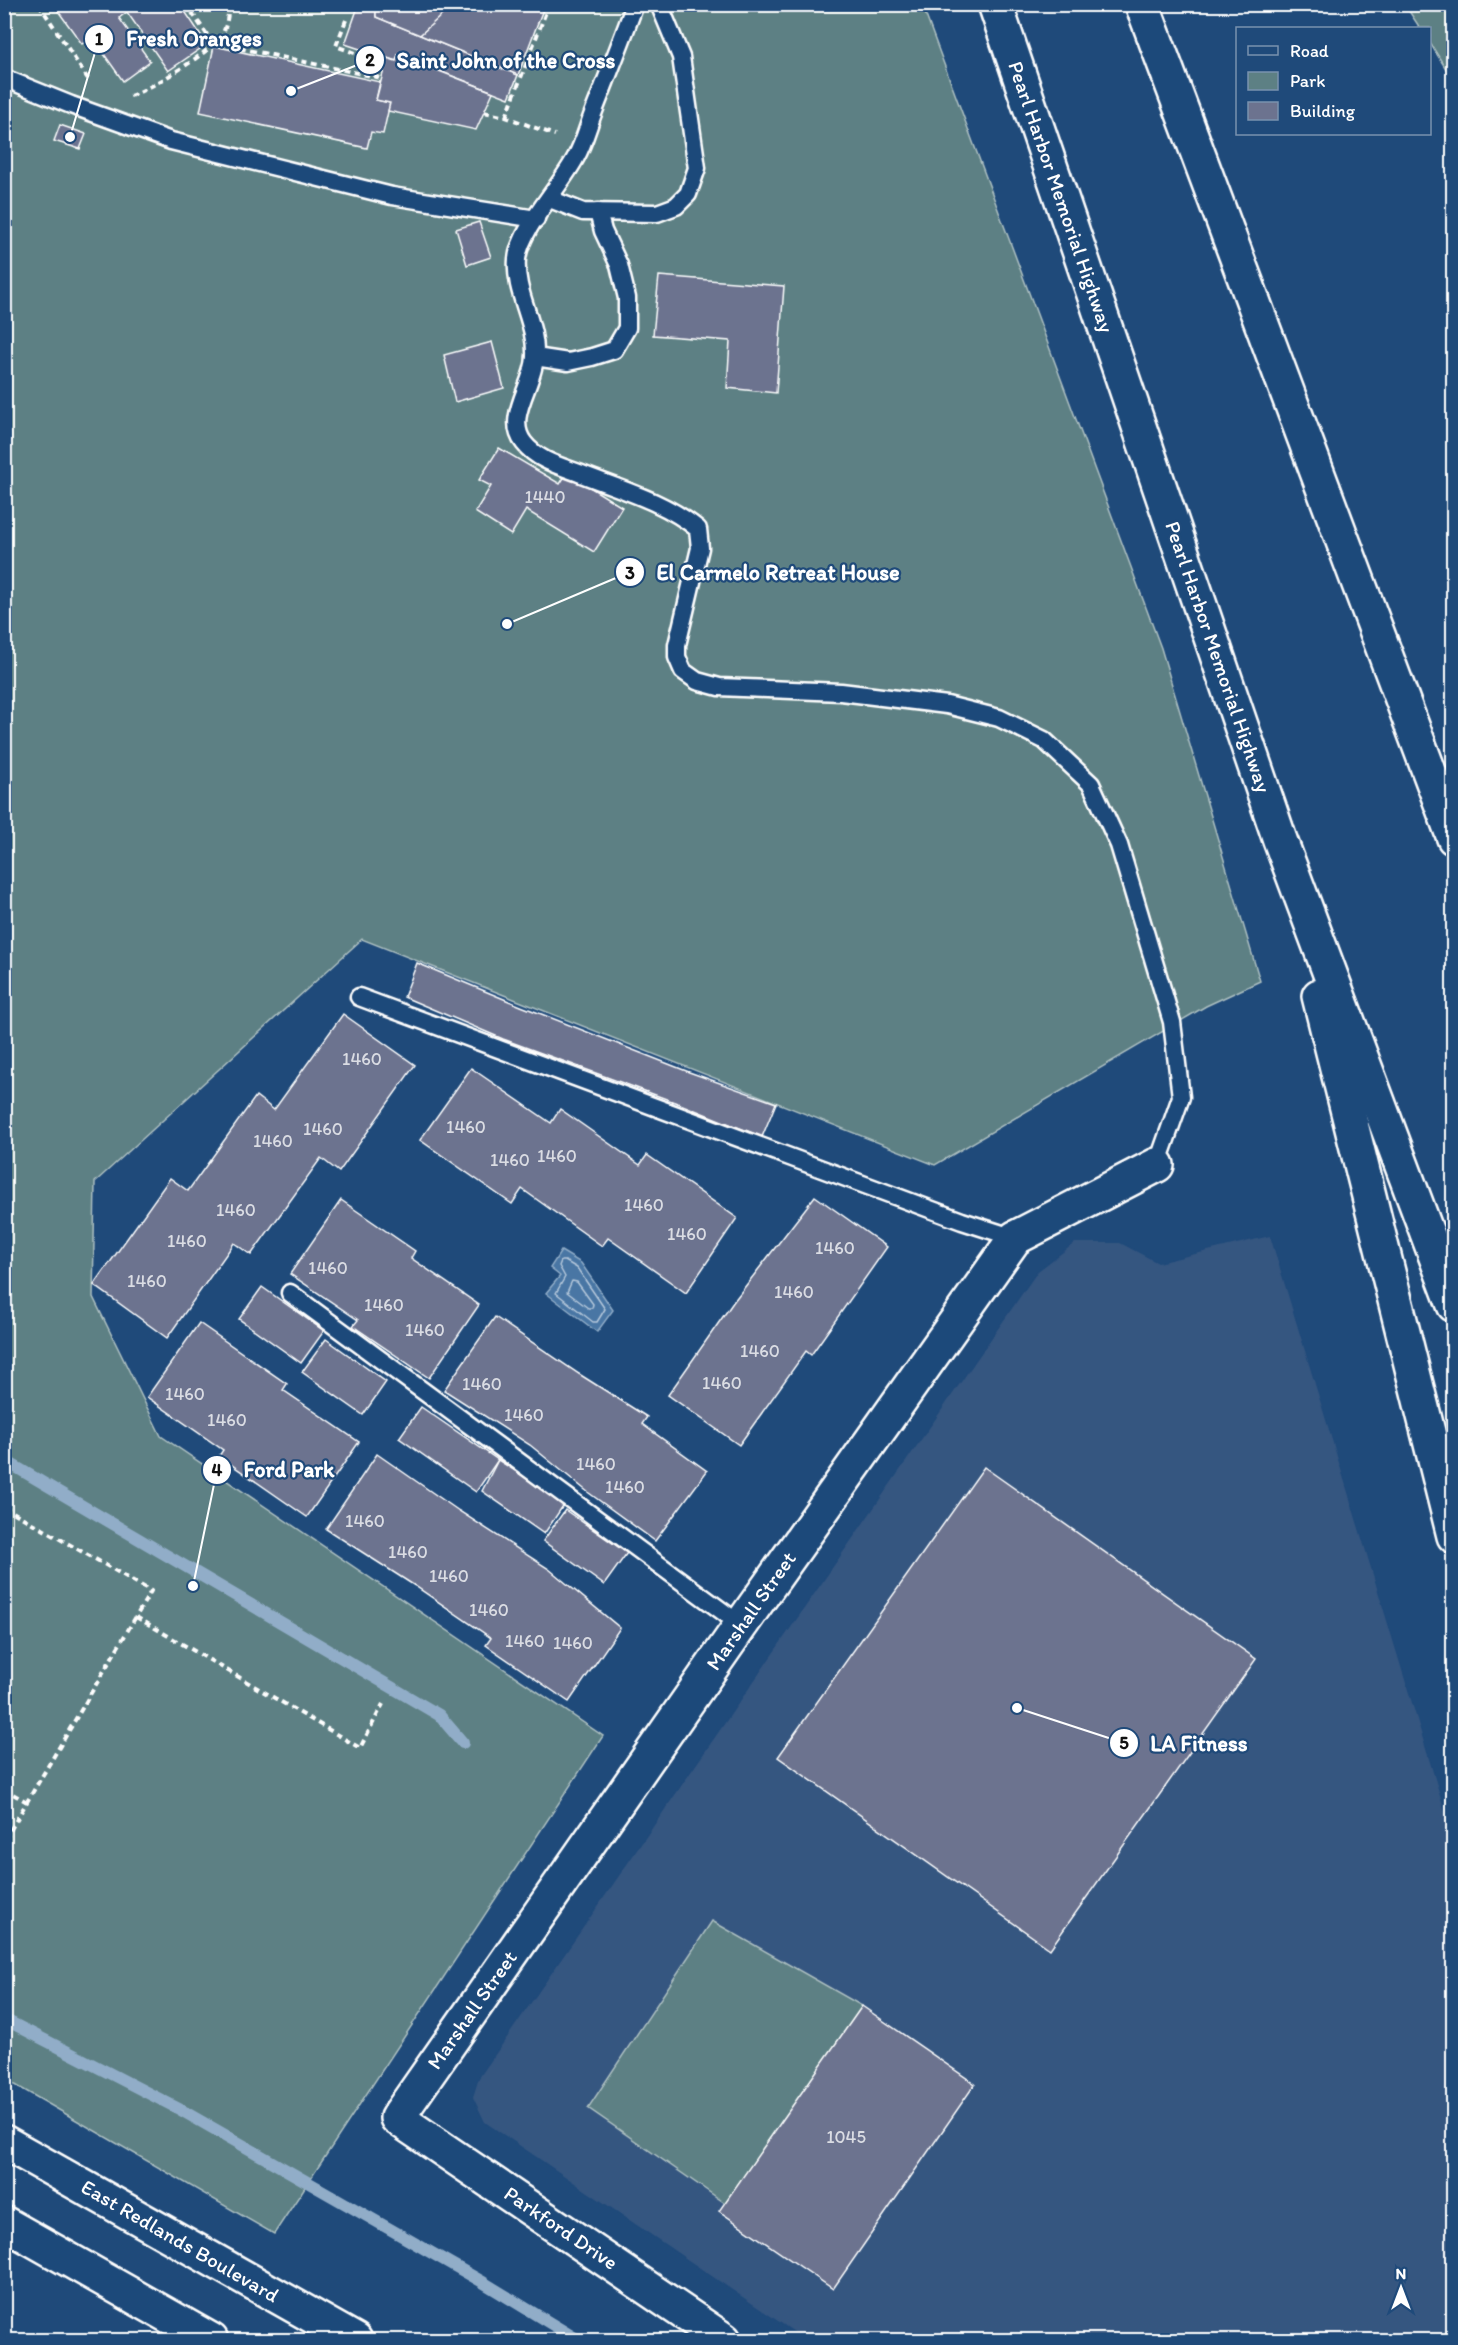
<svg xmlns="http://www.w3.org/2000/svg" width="1458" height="2345" viewBox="0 0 1458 2345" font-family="Itim,sans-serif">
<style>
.built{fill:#365680}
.green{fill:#5d8084;stroke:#aec0c2;stroke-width:1.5}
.water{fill:#4876a4;stroke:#91adc8;stroke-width:1.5}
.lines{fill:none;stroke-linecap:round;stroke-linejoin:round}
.shore{stroke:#b6c8db;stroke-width:1.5}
.stream{stroke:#91adc8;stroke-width:12}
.building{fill:#6c738f;stroke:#fff;stroke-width:1.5}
.lane-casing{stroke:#fff;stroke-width:21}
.street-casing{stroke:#fff;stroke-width:38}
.primary-casing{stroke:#fff;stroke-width:38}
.highway-casing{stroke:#fff;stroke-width:38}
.path{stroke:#fff;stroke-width:4;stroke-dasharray:6 4.5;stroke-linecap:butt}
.lane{stroke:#1f4a7a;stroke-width:16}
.street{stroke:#1f4a7a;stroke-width:33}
.primary{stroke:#1f4a7a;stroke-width:33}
.highway{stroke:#1f4a7a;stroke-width:33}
.labels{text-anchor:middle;stroke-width:4.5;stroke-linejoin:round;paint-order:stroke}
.number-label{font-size:18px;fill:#dadce3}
.street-label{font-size:21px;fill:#fff;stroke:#1f4a7a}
.leader{fill:none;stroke:#fff;stroke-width:2}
.callout-dot{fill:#fff;stroke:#1f4a7a;stroke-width:2}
.mark-label{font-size:18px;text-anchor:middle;font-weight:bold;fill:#111}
.callout-label{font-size:22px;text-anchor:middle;font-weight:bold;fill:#fff;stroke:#1f4a7a;stroke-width:4.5;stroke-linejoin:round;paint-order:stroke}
</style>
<rect width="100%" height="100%" fill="#1f4a7a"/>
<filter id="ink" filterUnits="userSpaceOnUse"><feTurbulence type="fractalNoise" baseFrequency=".0167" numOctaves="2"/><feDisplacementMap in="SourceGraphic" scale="12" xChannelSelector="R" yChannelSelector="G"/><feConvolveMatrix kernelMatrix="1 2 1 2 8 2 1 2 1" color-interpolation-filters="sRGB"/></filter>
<g filter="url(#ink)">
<polygon class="built" points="1270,1236 1453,1838 1453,2340 806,2340 485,2122 473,2097 479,2078 1038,1271 1075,1243 1120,1243 1158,1263"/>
<g class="green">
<polygon points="5,5 922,5 1161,648 1260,981 1206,1006 935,1165 362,939 95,1182 93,1297 161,1436 603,1736 274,2234 5,2079"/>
<polygon points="1405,5 1453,5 1453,80 1430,43 1430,28 1420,28"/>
<polygon points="712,1921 862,2006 725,2203 588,2108"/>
</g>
<polygon class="water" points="561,1251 581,1263 613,1310 597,1332 546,1293 560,1276 550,1268"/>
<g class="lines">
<g class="shore">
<polygon points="561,1261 565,1261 577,1268 605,1309 597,1322 593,1322 556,1293 565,1277 559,1266"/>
<polygon points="572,1281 577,1282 593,1304 592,1308 588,1308 567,1292"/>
</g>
<g class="stream">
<polyline points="4,1460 439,1715 463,1743"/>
<polyline points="4,2019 181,2110 481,2281 578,2340"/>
</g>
</g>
<g class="building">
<polygon points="53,4 180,4 207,44 168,71 127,12 119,18 150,61 123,81 92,37 82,44"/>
<polygon points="359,4 376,4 376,17 518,75 509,98 398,55 396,61 345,44"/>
<polygon points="376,4 454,4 455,6 420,35 376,17"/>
<polygon points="454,4 545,4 518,75 420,35"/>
<polygon points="214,46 380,82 376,100 390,103 383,134 371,132 367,148 200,112"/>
<polygon points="398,55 493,92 476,130 388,111 390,103 376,100 387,58 396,61"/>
<polygon points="60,125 86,134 80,149 54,141"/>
<polygon points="479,222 491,257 467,265 456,229"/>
<polygon points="659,276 784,286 776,393 727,388 730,341 653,335"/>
<polygon points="492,342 504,388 455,402 444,355"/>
<polygon points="499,448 560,484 567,473 622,507 594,552 526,510 511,535 475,512 491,486 479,480"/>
<polygon points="417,963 521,1006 689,1072 776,1103 762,1137 680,1104 503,1039 404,997"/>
<polygon points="343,1014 415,1065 339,1172 321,1158 251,1255 234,1243 167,1338 94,1285 170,1178 188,1191 256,1096 274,1110"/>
<polygon points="471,1068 551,1123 560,1109 640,1165 647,1155 737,1218 686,1293 608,1238 602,1246 522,1189 512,1204 420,1140"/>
<polygon points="815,1196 887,1247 811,1355 806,1351 739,1445 668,1395 734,1301"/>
<polygon points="341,1200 415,1251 411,1258 479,1305 429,1378 353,1326 358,1320 290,1274"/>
<polygon points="262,1287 324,1331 301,1363 239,1319"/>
<polygon points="495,1317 579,1374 647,1417 642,1424 707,1471 655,1541 589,1493 530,1445 444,1390"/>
<polygon points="199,1323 287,1384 283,1390 359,1442 307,1517 219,1456 223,1450 147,1397"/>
<polygon points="326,1339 386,1382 363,1415 302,1372"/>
<polygon points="421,1407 498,1460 476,1492 399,1438"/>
<polygon points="377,1454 459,1511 549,1569 620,1628 569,1702 486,1645 491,1638 415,1586 326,1529"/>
<polygon points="498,1460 565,1503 544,1534 482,1491"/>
<polygon points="984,1467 1256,1659 1050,1949 778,1757"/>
<polygon points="565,1510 627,1553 604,1585 543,1541"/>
<polygon points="862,2006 975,2084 833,2289 719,2211"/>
</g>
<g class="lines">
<defs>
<g id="lane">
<path d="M635 4C622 40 608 75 594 111 588 126 584 143 576 157 561 186 520 229 517 259 514 293 537 323 535 357 534 385 504 418 524 443 537 460 560 466 579 473 619 489 664 501 698 529L700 548 677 645V657L683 671 697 681 719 687 841 692 947 705 999 718 1044 740 1091 784 1119 845 1172 1022 1181 1097 1157 1165"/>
<polyline points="4,78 71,105 171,141 392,196 536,219"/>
<polyline points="550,199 583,212 657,213 676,206 688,194 697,168 681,57 659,4"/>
<polyline points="535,357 568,362 592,357 614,350 627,328 627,298 619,265 603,231 598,212"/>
<polyline points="359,997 962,1221 1015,1238"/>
<polyline points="290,1293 741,1625"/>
</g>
<polyline id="street" points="724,2340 397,2118 741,1625 1015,1238 1157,1165"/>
<g id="primary">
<polyline points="4,2142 355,2340"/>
<polyline points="4,2223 211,2340"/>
</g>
<g id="highway">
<polyline points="995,4 1280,840 1454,1305"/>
<polyline points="1142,4 1454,838"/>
<polyline points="1319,996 1454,1536"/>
</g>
</defs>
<use href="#lane" class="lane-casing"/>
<use href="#street" class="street-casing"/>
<use href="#primary" class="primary-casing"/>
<use href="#highway" class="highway-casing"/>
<g class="path">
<polyline points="39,4 88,79"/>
<polyline points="186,4 208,36 220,44 381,78"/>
<polyline points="346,20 336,46 371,59"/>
<polyline points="367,75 373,53"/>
<path d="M130 96C150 89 210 53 221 36 227 27 228 15 229 4"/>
<polyline points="484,112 506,117 555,135"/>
<polyline points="506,117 549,4"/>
<polyline points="4,1507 151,1591 4,1841"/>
<polyline points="136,1617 360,1748 383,1704"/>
<polyline points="4,1789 27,1802"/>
</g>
<use href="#lane" class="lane"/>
<use href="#street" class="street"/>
<use href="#primary" class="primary"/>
<use href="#highway" class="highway"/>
</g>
</g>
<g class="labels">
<g class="number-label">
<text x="545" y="503">1440</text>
<text x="362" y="1065">1460</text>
<text x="466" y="1133">1460</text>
<text x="323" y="1135">1460</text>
<text x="273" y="1147">1460</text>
<text x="557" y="1162">1460</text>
<text x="510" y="1166">1460</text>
<text x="644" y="1211">1460</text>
<text x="236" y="1216">1460</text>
<text x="687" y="1240">1460</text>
<text x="187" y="1247">1460</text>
<text x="835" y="1254">1460</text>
<text x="328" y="1274">1460</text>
<text x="147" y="1287">1460</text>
<text x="794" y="1298">1460</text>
<text x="384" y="1311">1460</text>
<text x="425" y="1336">1460</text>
<text x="760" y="1357">1460</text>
<text x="722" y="1389">1460</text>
<text x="482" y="1390">1460</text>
<text x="185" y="1400">1460</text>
<text x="524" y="1421">1460</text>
<text x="227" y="1426">1460</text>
<text x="596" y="1470">1460</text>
<text x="625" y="1493">1460</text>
<text x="365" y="1527">1460</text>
<text x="408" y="1558">1460</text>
<text x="449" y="1582">1460</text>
<text x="489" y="1616">1460</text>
<text x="525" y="1647">1460</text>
<text x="573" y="1649">1460</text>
<text x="846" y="2143">1045</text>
</g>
<g class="street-label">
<text transform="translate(1061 197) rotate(71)" y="7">Pearl Harbor Memorial Highway</text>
<text transform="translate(1218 657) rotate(71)" y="7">Pearl Harbor Memorial Highway</text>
<text transform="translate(751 1611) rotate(-55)" y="7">Marshall Street</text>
<text transform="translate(472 2010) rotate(-55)" y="7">Marshall Street</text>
<text transform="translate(561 2228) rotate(34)" y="7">Parkford Drive</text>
<text transform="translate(180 2241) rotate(30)" y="7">East Redlands Boulevard</text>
</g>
</g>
<path class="leader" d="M70 137L99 39M291 91L370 60M507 624L630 572M193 1586L217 1470M1017 1708L1124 1743"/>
<g class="callout-dot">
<circle cx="70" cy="137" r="6"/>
<circle cx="291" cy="91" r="6"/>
<circle cx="507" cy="624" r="6"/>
<circle cx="193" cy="1586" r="6"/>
<circle cx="1017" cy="1708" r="6"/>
<circle cx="99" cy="39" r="15"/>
<circle cx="370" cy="60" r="15"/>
<circle cx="630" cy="572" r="15"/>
<circle cx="217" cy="1470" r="15"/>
<circle cx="1124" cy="1743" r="15"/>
</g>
<g class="mark-label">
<text x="99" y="45">1</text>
<text x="370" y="66">2</text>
<text x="630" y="579">3</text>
<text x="217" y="1476">4</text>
<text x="1124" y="1749">5</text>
</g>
<g class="callout-label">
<text x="194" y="46">Fresh Oranges</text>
<text x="506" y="68">Saint John of the Cross</text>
<text x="778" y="580">El Carmelo Retreat House</text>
<text x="289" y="1477">Ford Park</text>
<text x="1199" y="1751">LA Fitness</text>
</g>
<rect width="1458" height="2345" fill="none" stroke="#1f4a7a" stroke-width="24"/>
<rect x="12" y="12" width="1434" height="2321" fill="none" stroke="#fff" stroke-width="2" filter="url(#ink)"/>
<rect x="1236" y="27" width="195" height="108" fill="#1f4a7a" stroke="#7992af" stroke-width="1.5"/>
<rect x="1248" y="46" width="30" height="9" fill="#1f4a7a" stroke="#7992af" stroke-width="1.5"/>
<text x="1290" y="57" font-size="18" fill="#ffffff">Road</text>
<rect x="1248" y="72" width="30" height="18" fill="#5d8084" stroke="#7992af" stroke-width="1.5"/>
<text x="1290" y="87" font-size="18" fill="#ffffff">Park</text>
<rect x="1248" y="102" width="30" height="18" fill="#6c738f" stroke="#7992af" stroke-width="1.5"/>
<text x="1290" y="117" font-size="18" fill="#ffffff">Building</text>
<g transform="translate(1401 2288)" stroke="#1f4a7a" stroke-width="4.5" paint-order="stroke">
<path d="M0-4.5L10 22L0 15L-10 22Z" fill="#ffffff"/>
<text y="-9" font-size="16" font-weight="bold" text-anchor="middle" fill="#ffffff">N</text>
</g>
</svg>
